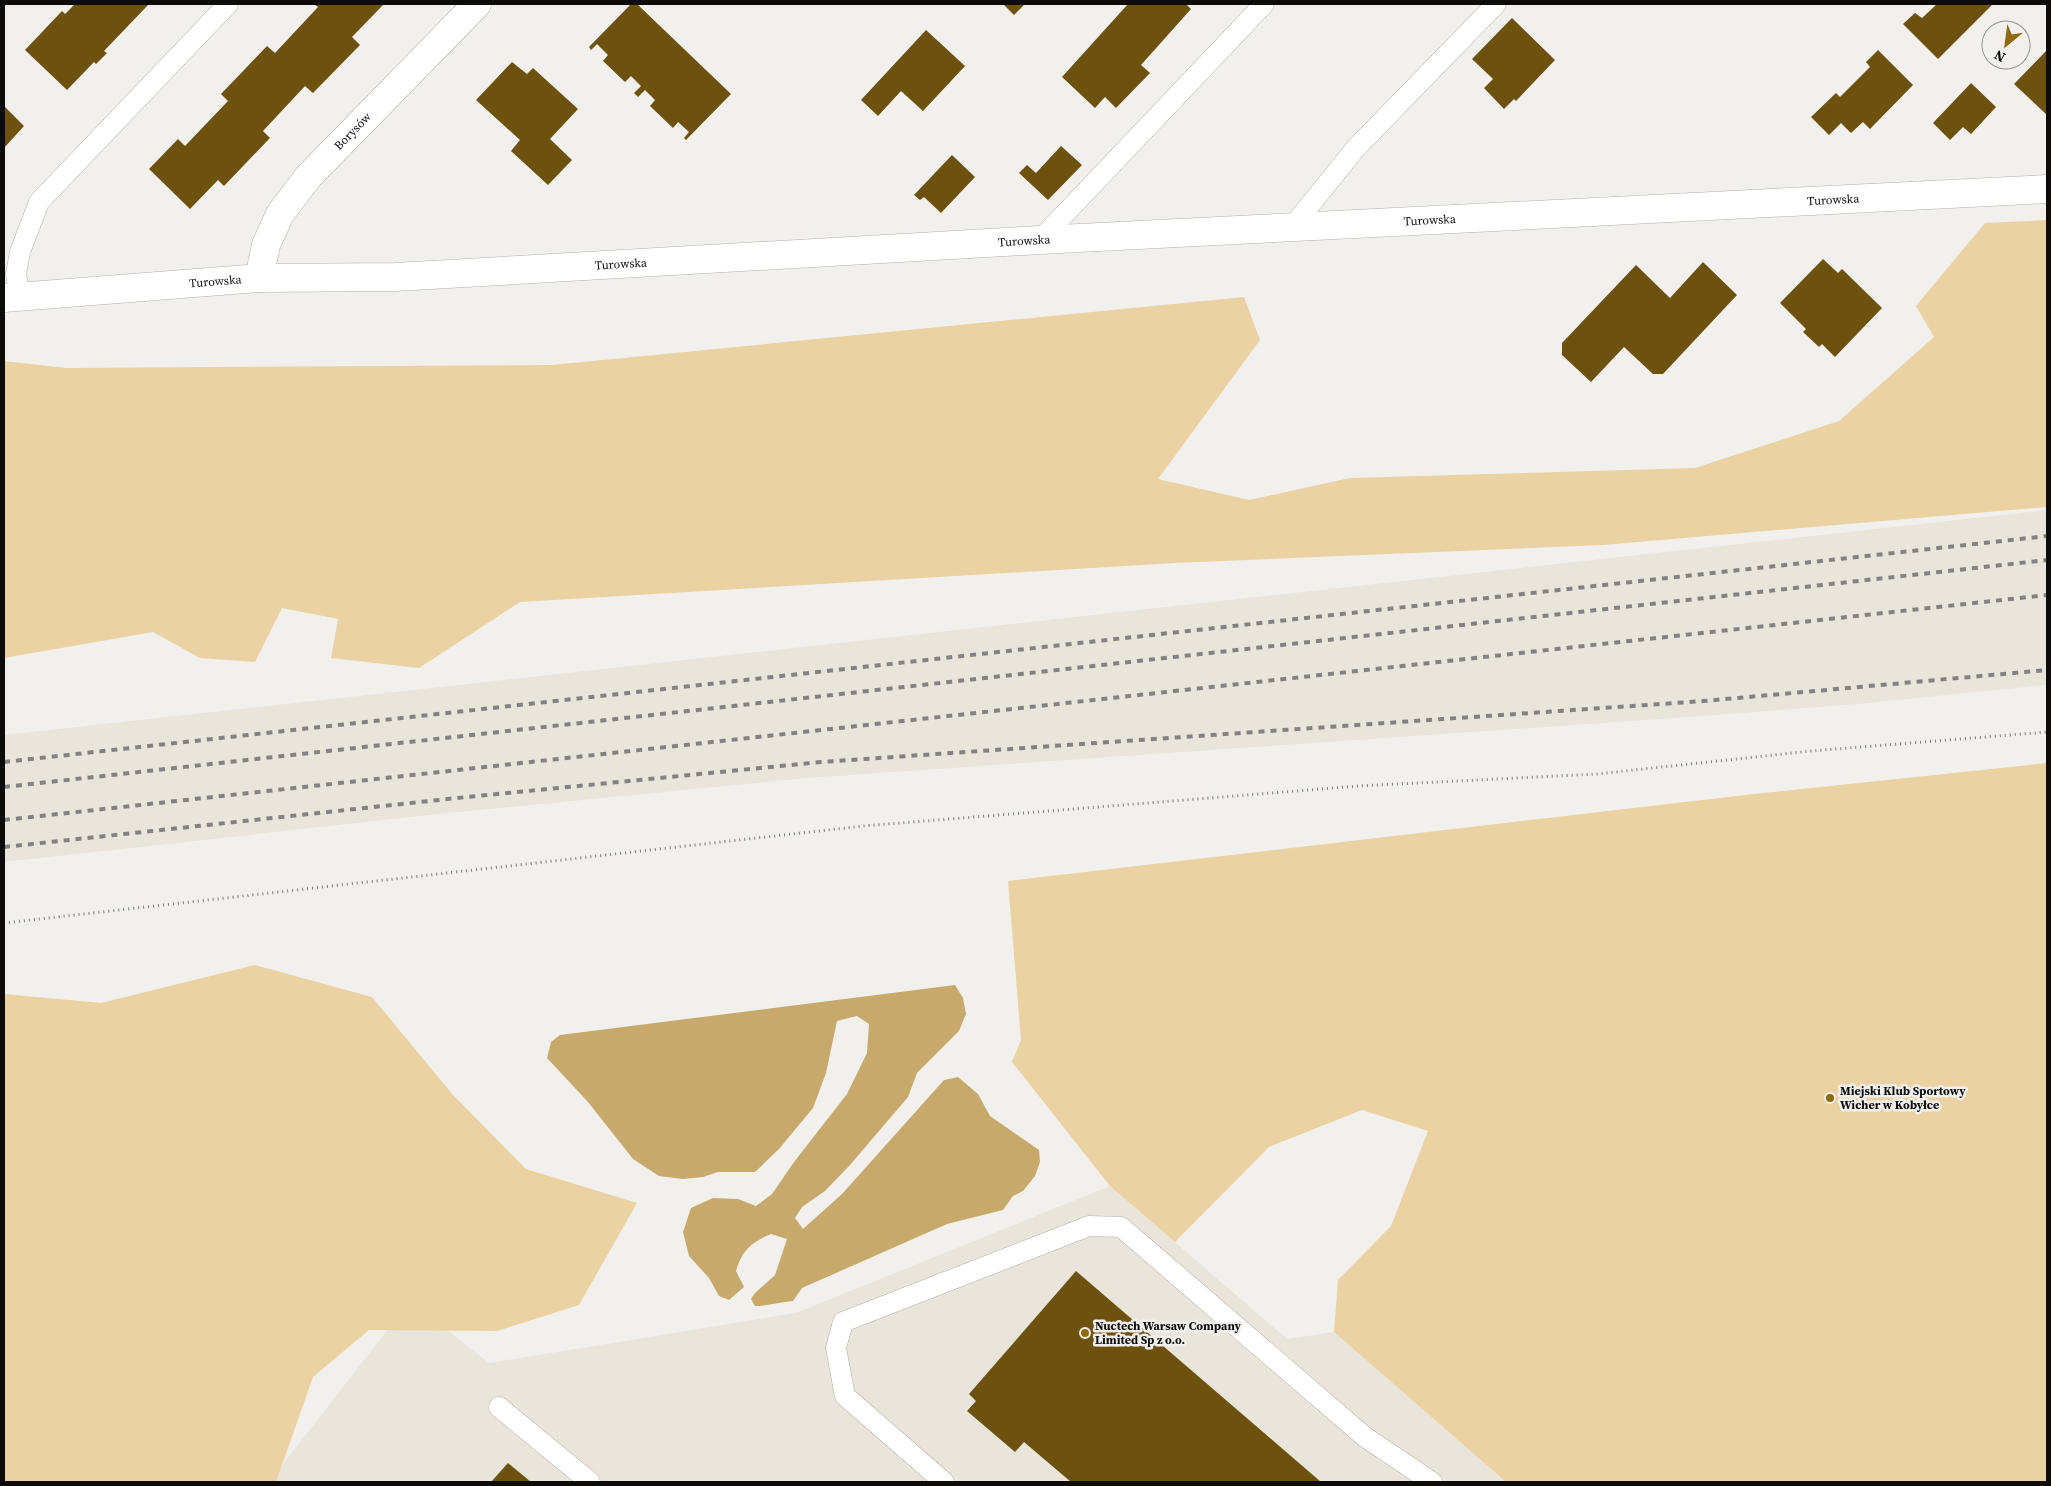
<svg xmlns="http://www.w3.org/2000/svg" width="2051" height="1486" viewBox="0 0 2051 1486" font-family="'Source Serif 4',serif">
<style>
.built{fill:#eae5da}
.green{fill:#ead2a2}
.water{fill:#c7a96c}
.building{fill:#6d510f}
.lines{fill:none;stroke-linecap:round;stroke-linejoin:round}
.lane-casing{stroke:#b2afab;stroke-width:21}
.street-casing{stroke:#b2afab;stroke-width:29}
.path{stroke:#7f7d7b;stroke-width:3;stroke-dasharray:1 4;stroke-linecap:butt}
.lane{stroke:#fff;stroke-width:20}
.street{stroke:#fff;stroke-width:28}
.rail{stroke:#848280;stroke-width:4;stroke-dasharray:6 6;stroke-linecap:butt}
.poi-dot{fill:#8d690c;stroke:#f2f0ec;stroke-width:2}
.labels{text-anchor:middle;stroke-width:5;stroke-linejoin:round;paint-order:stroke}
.street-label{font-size:12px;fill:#0d0c0b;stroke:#f2f0ec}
.poi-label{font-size:12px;font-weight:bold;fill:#0d0c0b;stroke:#f2f0ec;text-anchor:start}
</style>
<rect width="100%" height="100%" fill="#f2f0ec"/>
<g class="built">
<polygon points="2047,510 2047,685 1858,704 1704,716 807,778 429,815 4,862 4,735"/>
<polygon points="1110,1186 1287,1339 1334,1332 1506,1482 269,1482 410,1301 489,1363 796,1313"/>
</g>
<g class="green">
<polygon points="2047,220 2047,507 1603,545 1175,563 520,602 419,668 331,658 338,619 282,608 255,662 200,658 153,632 4,658 4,361 67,368 552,365 1244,297 1260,340 1158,479 1249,500 1350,478 1695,468 1839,421 1934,337 1916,306 1985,223"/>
<polygon points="2047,763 2047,1482 1506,1482 1334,1332 1338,1280 1391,1226 1428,1131 1362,1110 1269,1147 1175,1242 1110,1186 1012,1062 1021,1040 1008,881 1754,794"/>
<polygon points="255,965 372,997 453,1095 526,1169 637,1203 579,1305 497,1331 369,1330 313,1377 276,1482 4,1482 4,994 101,1003"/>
</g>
<path class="water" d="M955 985 963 998 966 1014 959 1031 917 1073 908 1097 850 1165 825 1191 802 1207 795 1218 803 1229 842 1194 944 1080 958 1077 978 1094 990 1116 1039 1150 1040 1162 1035 1176 1023 1191 1013 1196 1003 1210 947 1224 802 1288 793 1301C780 1302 768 1306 755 1306L751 1299 755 1293 775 1275 787 1239 771 1234C752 1242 742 1250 736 1271L744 1287 729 1300 719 1296 709 1278 689 1256 683 1232 691 1208 713 1198 738 1199 756 1206 772 1194 794 1162 847 1094 867 1053 869 1024 857 1016 837 1021 826 1073 813 1108 779 1149 755 1172H718L703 1177 683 1179 659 1176 633 1159 588 1102 547 1058 551 1042 560 1035Z"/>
<g class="building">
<polygon points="75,4 149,4 104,51 107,53 96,64 94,62 67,90 25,50 62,11 65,14"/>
<polygon points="314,4 384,4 352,37 360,45 313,93 305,86 263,131 270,138 224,186 218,180 190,209 149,169 178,139 185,146 228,101 221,94 267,46 275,53 318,7"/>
<polygon points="631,4 637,4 731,94 686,140 684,138 689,132 678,122 673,128 650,106 655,100 645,90 638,97 634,93 641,86 631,76 625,82 603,61 608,55 597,44 591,50 589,47"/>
<polygon points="1003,4 1025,4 1014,15"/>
<polygon points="1128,4 1186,4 1191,9 1141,65 1150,73 1116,108 1105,97 1095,108 1062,77"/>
<polygon points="1937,4 1993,4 1938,59 1903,24 1915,13 1922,18"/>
<polygon points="1512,18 1555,60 1516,101 1514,99 1504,109 1484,88 1493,79 1472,59"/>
<polygon points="926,30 965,66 923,111 901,91 878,116 861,100"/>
<polygon points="1878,50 1913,85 1870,129 1863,122 1851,133 1841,123 1829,135 1811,117 1836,93 1840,97 1870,67 1866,62"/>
<polygon points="2047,50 2047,115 2014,84"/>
<polygon points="512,62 527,74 533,68 578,109 550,139 572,160 548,185 511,151 520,140 476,100"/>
<polygon points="1971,83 1996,107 1971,134 1963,127 1950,140 1933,123"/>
<polygon points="4,106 24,126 4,148"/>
<polygon points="1061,146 1082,165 1048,200 1019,173 1027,165 1036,173"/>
<polygon points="952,155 975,177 941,213 924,197 920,200 914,195"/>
<polygon points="1823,259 1838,273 1842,269 1882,308 1835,357 1822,344 1819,347 1803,332 1806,329 1780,303"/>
<polygon points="1703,262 1737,295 1663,374 1653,374 1624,347 1591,382 1562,355 1562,343 1636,265 1670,298"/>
<polygon points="1076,1271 1321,1482 1071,1482 1024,1442 1015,1452 967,1411 976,1401 969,1394"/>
<polygon points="508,1463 531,1482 491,1482"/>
</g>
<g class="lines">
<defs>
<g id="lane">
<polyline points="1292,227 1356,148 1496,4"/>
<polyline points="1040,240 1264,4"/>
<polyline points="20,297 16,274 20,252 39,202 228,4"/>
<polyline points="499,1407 590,1482"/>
<polyline points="944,1482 845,1396 836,1348 843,1322 1089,1226 1121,1227 1365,1437 1432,1482"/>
</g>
<g id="street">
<path id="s1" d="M259 278 266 245 280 214 308 177 477 4"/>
<path id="s2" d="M4 298 259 278 395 277 1040 240 2047 189"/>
</g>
</defs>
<use href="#lane" class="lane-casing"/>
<use href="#street" class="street-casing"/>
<polyline class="path" points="4,923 863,826 1358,786 1597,774 1811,751 2047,732"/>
<use href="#lane" class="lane"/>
<use href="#street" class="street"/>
<g class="rail">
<polyline points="4,762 2047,536"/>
<polyline points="4,787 2047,560"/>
<polyline points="4,820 2047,595"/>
<polyline points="4,847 457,798 821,762 1704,701 2047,670"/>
</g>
</g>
<g class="poi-dot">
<circle cx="1830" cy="1098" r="5"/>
<circle cx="1085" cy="1333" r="5"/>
</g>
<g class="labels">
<g class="street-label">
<text dy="4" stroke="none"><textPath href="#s1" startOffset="178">Borysów</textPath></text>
<text dy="4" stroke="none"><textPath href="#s2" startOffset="1832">Turowska</textPath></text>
<text dy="4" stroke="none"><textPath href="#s2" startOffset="1428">Turowska</textPath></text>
<text dy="4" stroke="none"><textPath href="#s2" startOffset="1022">Turowska</textPath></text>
<text dy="4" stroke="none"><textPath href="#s2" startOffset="618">Turowska</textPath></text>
<text dy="4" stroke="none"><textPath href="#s2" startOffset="212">Turowska</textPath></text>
</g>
<g class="poi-label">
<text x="1840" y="1095">Miejski Klub Sportowy<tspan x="1840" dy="14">Wicher w Kobyłce</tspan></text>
<text x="1095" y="1330">Nuctech Warsaw Company<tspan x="1095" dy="14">Limited Sp z o.o.</tspan></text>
</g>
</g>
<rect width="2051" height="1486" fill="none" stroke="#0d0c0b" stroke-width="10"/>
<g transform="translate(2006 45) rotate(209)"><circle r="24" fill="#f2f0ec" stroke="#969592"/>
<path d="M0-4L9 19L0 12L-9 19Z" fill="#8d690c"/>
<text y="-8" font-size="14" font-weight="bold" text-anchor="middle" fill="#0d0c0b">N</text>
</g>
</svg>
